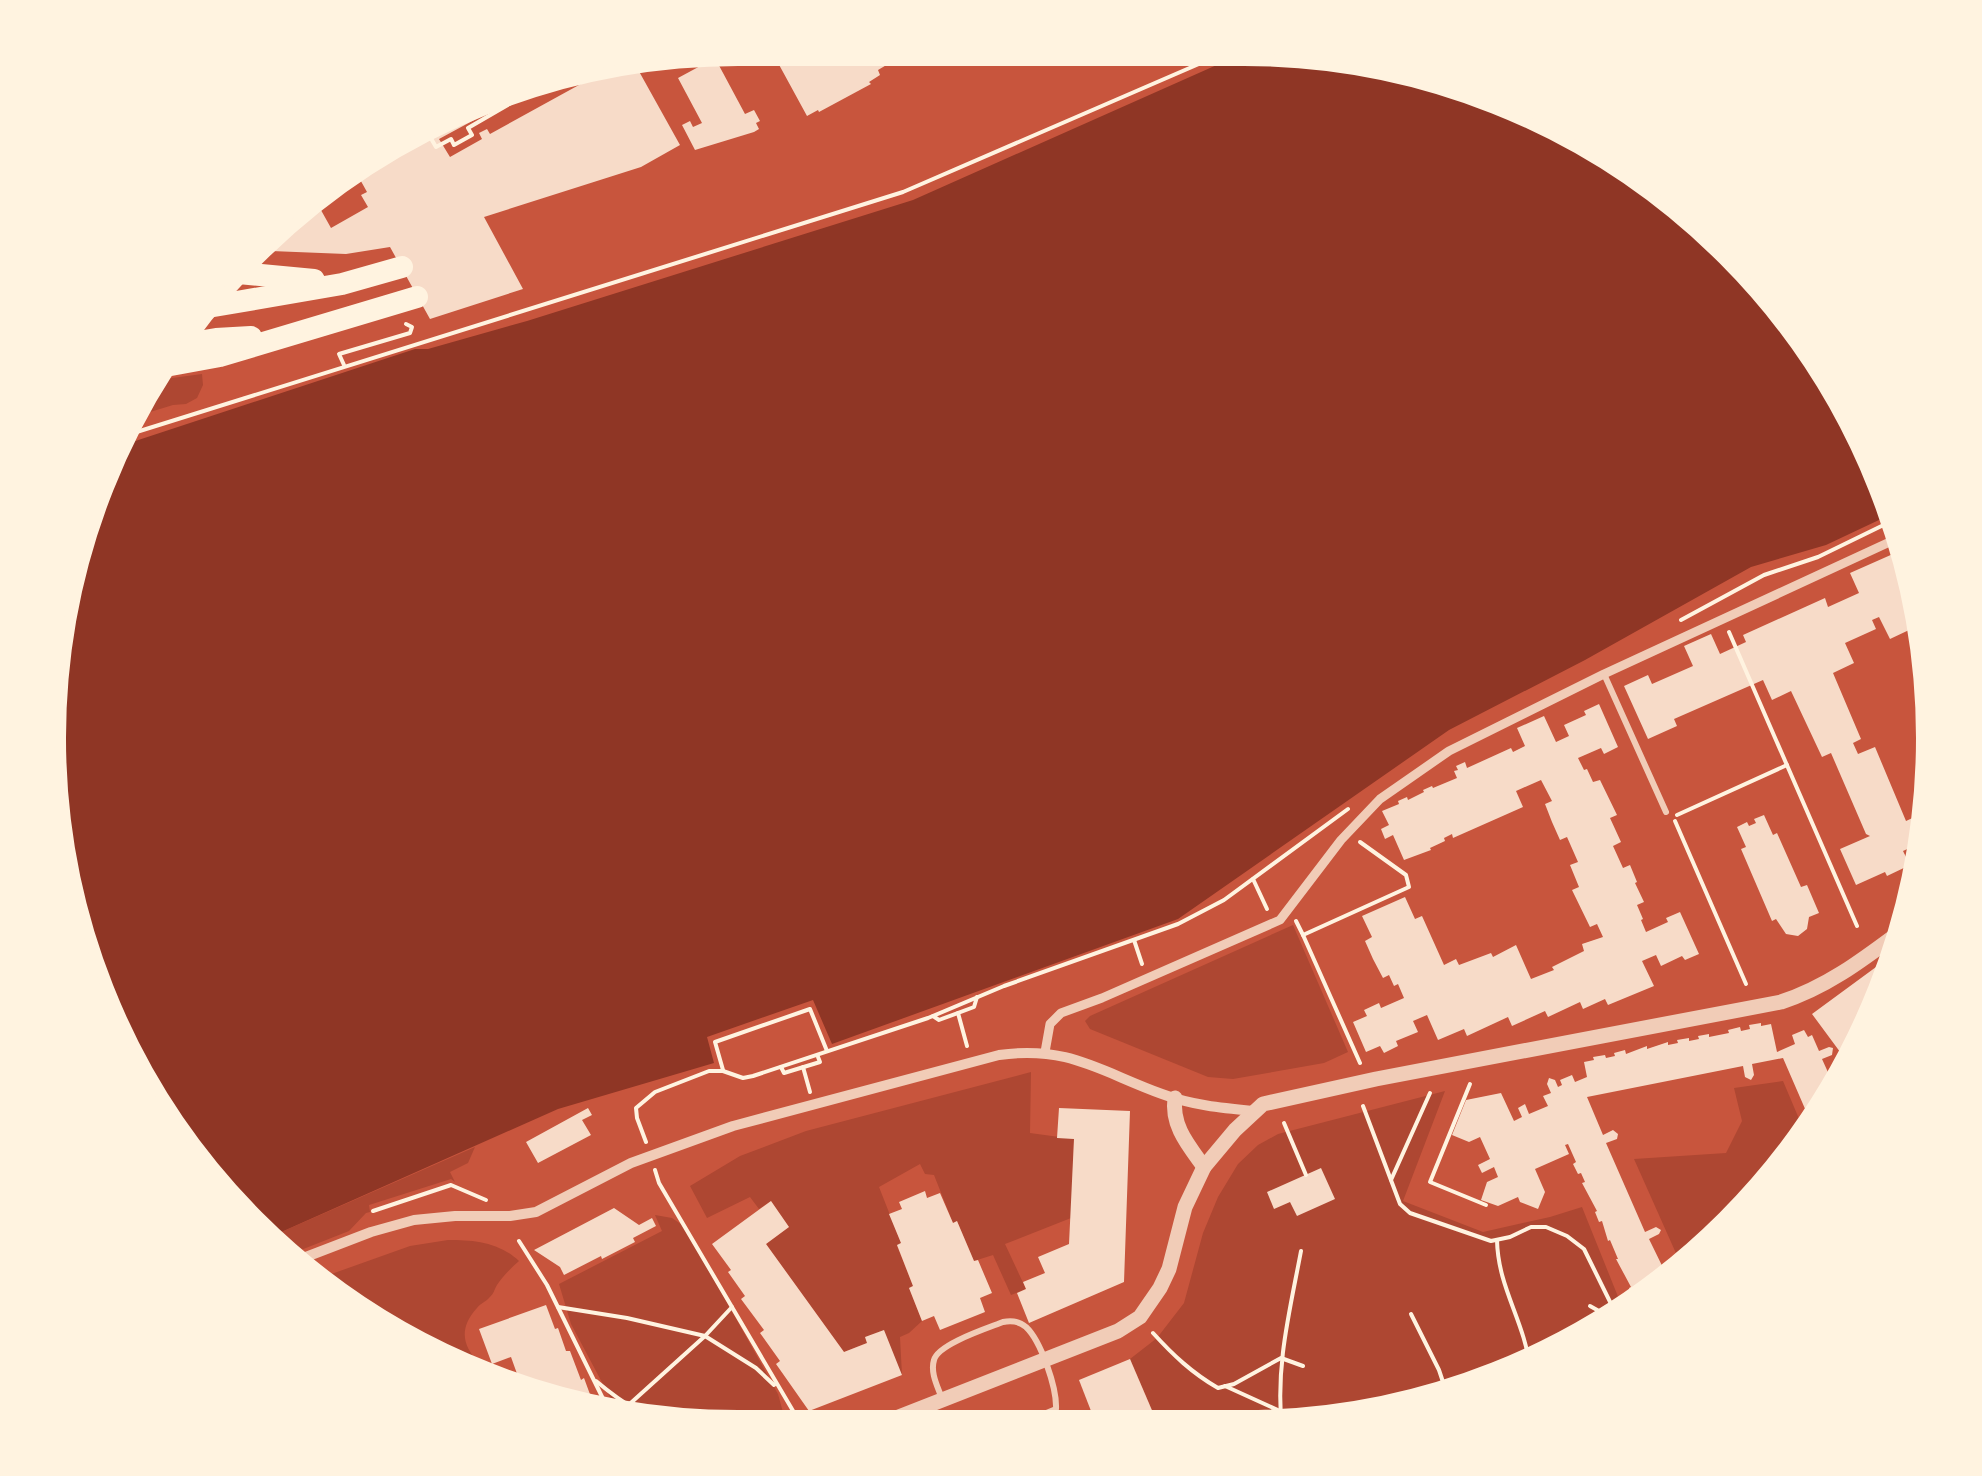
<svg xmlns="http://www.w3.org/2000/svg" width="1982" height="1476" viewBox="0 0 1982 1476" font-family="Cabin,sans-serif">
<style>
.green{fill:#ae4732}
.water{fill:#8f3625}
.building{fill:#f7dbc8}
.lines{fill:none;stroke-linecap:round;stroke-linejoin:round}
.path{stroke:#fff3e0;stroke-width:4}
.service{stroke:#f1ccb7;stroke-width:6}
.pedestrian{stroke:#f1ccb7;stroke-width:9}
.minor{stroke:#f1ccb7;stroke-width:10}
.tertiary{stroke:#f1ccb7;stroke-width:15}
.motorway{stroke:#fff3e0;stroke-width:22}
.rim{fill:none;stroke:#fff3e0;stroke-width:12}
</style>
<rect width="100%" height="100%" fill="#c8553d"/>
<g class="green">
<polygon points="202,374 203,385 197,398 186,404 173,405 137,416 115,429 150,381"/>
<polygon points="1293,925 1348,1052 1324,1063 1233,1079 1208,1077 1090,1029 1085,1021 1090,1016"/>
<polygon points="1031,1072 1030,1133 1074,1139 1071,1218 1005,1244 1026,1289 1011,1295 993,1255 974,1261 957,1221 953,1223 934,1175 925,1174 920,1164 879,1187 901,1243 897,1246 913,1286 909,1288 922,1321 909,1333 900,1337 902,1375 865,1337 867,1343 844,1352 766,1244 789,1227 771,1201 759,1209 750,1197 707,1218 690,1186 740,1156 806,1131"/>
<polygon points="1783,1081 1808,1140 1767,1197 1713,1247 1679,1260 1634,1159 1726,1153 1742,1121 1734,1088"/>
<polygon points="1445,1091 1403,1201 1483,1232 1550,1217 1582,1207 1625,1314 1510,1381 1335,1427 1160,1429 1130,1359 1157,1338 1184,1303 1203,1233 1218,1197 1238,1164 1258,1145 1278,1134"/>
<polygon points="475,1147 468,1163 450,1172 455,1182 451,1179 369,1205 370,1212 366,1213 349,1231 278,1259 261,1241"/>
<polygon points="655,1215 672,1218 685,1227 778,1394 784,1416 748,1432 692,1432 622,1420 571,1324 559,1284 662,1231"/>
<path d="M448 1240C474 1240 499 1242 519 1261 511 1268 503 1276 497 1285 493 1292 495 1292 489 1298 484 1303 481 1303 477 1308 446 1342 481 1364 502 1387L391 1341 309 1282 410 1246Z"/>
</g>
<polygon class="water" points="1264,44 1289,44 1423,66 1630,159 1796,315 1868,431 1898,511 1826,545 1751,567 1585,660 1449,730 1178,919 832,1044 813,1000 707,1037 714,1063 558,1109 261,1241 186,1161 95,1004 44,784 56,602 108,450 415,349 428,349 527,321 913,200"/>
<g class="building">
<polygon points="741,43 785,43 751,61"/>
<polygon points="804,43 863,43 868,53 888,43 892,43 900,57 878,70 880,75 869,82 871,84 819,112 818,110 807,116 777,61 805,45"/>
<polygon points="931,43 987,43 942,63"/>
<polygon points="631,57 680,145 641,167 484,217 523,289 430,319 390,247 346,254 271,251 261,235 317,203 331,228 368,207 361,195 367,192 352,165 390,136 479,99 487,113 439,139 450,157 482,139 479,133 487,129 490,134 588,80 579,64"/>
<polygon points="715,58 745,114 754,110 760,121 756,123 759,129 754,132 695,150 682,125 690,121 693,127 702,123 678,78"/>
<polygon points="1911,546 1916,559 1926,622 1890,639 1879,617 1872,620 1876,629 1845,643 1854,663 1833,673 1861,739 1853,743 1858,754 1875,747 1906,821 1934,808 1933,829 1928,853 1921,856 1916,845 1903,851 1910,865 1887,876 1885,872 1856,885 1840,849 1870,836 1866,834 1831,753 1822,757 1791,691 1772,700 1763,680 1674,719 1677,726 1648,739 1624,686 1648,675 1652,684 1693,666 1684,646 1711,634 1720,654 1746,642 1743,635 1825,598 1828,607 1859,593 1850,573"/>
<polygon points="1599,704 1618,747 1604,754 1601,748 1578,758 1584,770 1587,769 1593,782 1600,780 1617,815 1610,818 1621,842 1613,846 1623,868 1630,865 1637,882 1635,883 1644,902 1637,905 1643,919 1641,920 1646,932 1668,922 1666,918 1680,912 1699,954 1685,960 1682,956 1661,966 1656,955 1642,961 1654,986 1608,1005 1605,999 1583,1009 1580,1002 1548,1017 1545,1011 1512,1026 1508,1017 1467,1036 1464,1029 1438,1040 1427,1015 1413,1021 1418,1032 1396,1041 1398,1046 1384,1053 1380,1046 1366,1052 1353,1022 1367,1016 1364,1010 1379,1003 1381,1008 1404,998 1398,984 1394,986 1389,975 1383,978 1373,959 1365,941 1372,937 1362,916 1405,897 1415,919 1422,916 1444,965 1456,959 1459,965 1491,953 1493,957 1516,945 1531,979 1554,970 1552,967 1584,951 1582,944 1603,937 1597,924 1590,927 1572,890 1579,887 1570,865 1578,862 1567,837 1560,840 1552,822 1545,804 1552,801 1541,780 1516,791 1523,807 1453,838 1452,834 1444,838 1445,841 1430,848 1431,850 1404,860 1393,835 1385,839 1381,829 1389,825 1382,811 1399,804 1398,801 1407,797 1408,800 1424,792 1423,790 1432,786 1433,788 1457,778 1454,771 1458,770 1456,766 1465,762 1467,768 1511,748 1513,752 1525,746 1517,728 1544,716 1556,742 1569,736 1564,725 1586,715 1584,711"/>
<polygon points="1764,815 1773,835 1777,833 1801,887 1807,885 1819,913 1809,917 1807,929 1798,936 1786,934 1776,919 1772,921 1741,849 1746,847 1737,827 1747,822 1749,826 1756,823 1754,819"/>
<polygon points="1906,945 1902,962 1861,1053 1857,1056 1855,1054 1846,1060 1812,1014"/>
<polygon points="1761,1023 1761,1026 1771,1024 1777,1052 1795,1044 1792,1035 1804,1030 1808,1037 1812,1035 1819,1051 1829,1047 1833,1048 1832,1055 1822,1059 1836,1090 1846,1085 1815,1129 1812,1129 1807,1119 1809,1118 1783,1058 1752,1064 1754,1075 1751,1080 1745,1077 1743,1066 1587,1097 1603,1135 1613,1130 1618,1134 1617,1139 1606,1143 1645,1232 1656,1227 1661,1230 1659,1234 1649,1239 1670,1282 1668,1283 1670,1287 1667,1290 1640,1306 1636,1297 1633,1299 1629,1288 1631,1287 1616,1259 1618,1259 1610,1240 1608,1241 1602,1221 1599,1222 1595,1212 1597,1211 1582,1183 1585,1182 1581,1173 1578,1174 1573,1164 1576,1162 1568,1144 1565,1145 1569,1154 1535,1169 1545,1192 1538,1209 1520,1202 1518,1197 1498,1206 1481,1200 1487,1182 1498,1177 1494,1167 1482,1173 1478,1165 1490,1159 1480,1137 1469,1142 1452,1135 1466,1100 1501,1093 1514,1121 1522,1117 1518,1108 1525,1104 1529,1114 1548,1106 1543,1096 1551,1093 1547,1084 1549,1078 1555,1080 1558,1087 1562,1085 1560,1080 1572,1075 1575,1082 1587,1077 1584,1062 1594,1060 1593,1057 1605,1055 1606,1058 1615,1056 1614,1053 1625,1050 1626,1054 1647,1046 1647,1049 1668,1042 1668,1045 1678,1043 1677,1040 1689,1038 1689,1041 1699,1039 1698,1036 1709,1034 1709,1037 1729,1033 1728,1030 1740,1027 1741,1031 1750,1029 1749,1025"/>
<polygon points="588,1108 592,1115 582,1120 591,1135 538,1163 526,1142"/>
<polygon points="1059,1108 1130,1111 1124,1282 1029,1323 1017,1293 1026,1289 1023,1282 1045,1273 1038,1257 1069,1244 1074,1139 1057,1138"/>
<polygon points="1321,1168 1335,1199 1297,1216 1290,1202 1274,1209 1267,1192"/>
<polygon points="925,1191 927,1198 940,1193 953,1223 957,1221 974,1261 978,1260 992,1293 980,1298 985,1312 940,1330 934,1316 922,1321 909,1288 913,1286 897,1245 901,1243 889,1214 902,1209 899,1202"/>
<polygon points="771,1201 789,1227 766,1244 844,1352 867,1343 865,1337 884,1330 902,1375 809,1411 776,1364 780,1361 760,1333 764,1330 741,1299 745,1296 728,1272 731,1270 712,1244"/>
<polygon points="614,1208 639,1225 652,1218 656,1226 633,1238 635,1242 602,1259 601,1256 564,1275 560,1267 534,1250"/>
<polygon points="546,1305 555,1329 558,1328 566,1351 570,1351 581,1380 584,1378 595,1408 598,1407 602,1417 557,1410 525,1396 511,1357 492,1364 479,1329"/>
<polygon points="1130,1359 1160,1429 1098,1429 1079,1380"/>
</g>
<g class="lines">
<g class="path">
<polyline points="422,123 436,147 451,139 454,145 472,135 468,128 537,88 534,76"/>
<polyline points="344,365 339,354 410,333 412,327 406,324"/>
<polyline points="111,440 903,192 1245,44"/>
<polyline points="1681,620 1764,575 1818,557 1900,517"/>
<polyline points="1729,632 1857,926"/>
<polyline points="1677,815 1787,765"/>
<polyline points="1675,821 1746,984"/>
<polyline points="1253,879 1267,909"/>
<polyline points="1296,921 1303,935 1409,887 1406,875 1360,842"/>
<polyline points="1303,935 1360,1063"/>
<polyline points="1134,940 1142,964"/>
<polyline points="958,1013 967,1046"/>
<polyline points="933,1016 939,1020 974,1007 977,997"/>
<polyline points="781,1067 784,1073 820,1062 818,1057"/>
<polyline points="803,1067 810,1092"/>
<polyline points="723,1070 715,1042 810,1009 827,1051"/>
<polyline points="1470,1084 1430,1182 1486,1205"/>
<polyline points="1363,1106 1400,1204 1410,1213 1491,1241 1510,1237 1531,1227 1546,1227 1567,1236 1584,1249 1618,1318"/>
<polyline points="1284,1123 1306,1175"/>
<polyline points="646,1142 637,1118 636,1108 655,1092 709,1071 723,1071 743,1078 753,1076 928,1018 1004,986 1178,924 1224,900 1348,809"/>
<polyline points="655,1170 659,1183 799,1421"/>
<polyline points="1391,1180 1430,1093"/>
<polyline points="373,1211 451,1185 486,1200"/>
<path d="M1497 1240C1498 1289 1525 1321 1530 1369"/>
<polyline points="519,1241 547,1285 613,1419 705,1336 732,1307"/>
<polyline points="1590,1306 1615,1320"/>
<polyline points="558,1307 627,1318 705,1336 756,1368 774,1385"/>
<polyline points="1411,1314 1439,1370 1448,1397"/>
<path d="M1153 1333C1173 1355 1192 1373 1218 1388L1234 1384 1281 1358 1303 1366"/>
<path d="M596 1381C627 1407 646 1417 684 1431"/>
<polyline points="1225,1386 1280,1411"/>
<path d="M1282 1428C1275 1367 1290 1310 1301 1251"/>
</g>
<g class="service">
<polyline points="671,51 687,49"/>
<polyline points="1604,674 1666,812"/>
<path d="M942 1399C938 1387 930 1373 934 1360 938 1344 988 1328 1003 1322 1012 1320 1019 1321 1026 1327 1041 1341 1057 1388 1056 1409L1006 1430"/>
<polyline points="914,1411 920,1430"/>
</g>
<polyline class="pedestrian" points="1045,1052 1050,1024 1061,1013 1102,998 1280,920 1341,840 1380,799 1449,751 1604,674 1907,534"/>
<path class="minor" d="M285 1265 371 1232 414 1220 455 1216H510L536 1212 631 1163 733 1126 999 1055C1068 1045 1101 1072 1162 1094 1191 1105 1222 1108 1253 1111"/>
<g class="tertiary">
<path d="M1175 1098C1171 1126 1189 1146 1204 1167"/>
<path d="M863 1431 1118 1331 1140 1317 1160 1288 1169 1269 1185 1207 1204 1167 1235 1130 1263 1104 1376 1079 1781 1002C1831 986 1870 954 1912 923"/>
</g>
<g class="motorway">
<polyline points="228,272 314,280"/>
<polyline points="202,308 342,284 402,267"/>
<polyline points="174,346 216,339 251,337"/>
<polyline points="160,367 220,356 417,297"/>
</g>
</g>
<path d="M0 0H1982V1476H0ZM738 60H1244A678 678 0 0 1 1922 738V738A678 678 0 0 1 1244 1416H738A678 678 0 0 1 60 738V738A678 678 0 0 1 738 60Z" fill="#fff3e0" fill-rule="evenodd"/>
<path class="rim" d="M738 60H1244A678 678 0 0 1 1922 738V738A678 678 0 0 1 1244 1416H738A678 678 0 0 1 60 738V738A678 678 0 0 1 738 60Z"/>
</svg>
